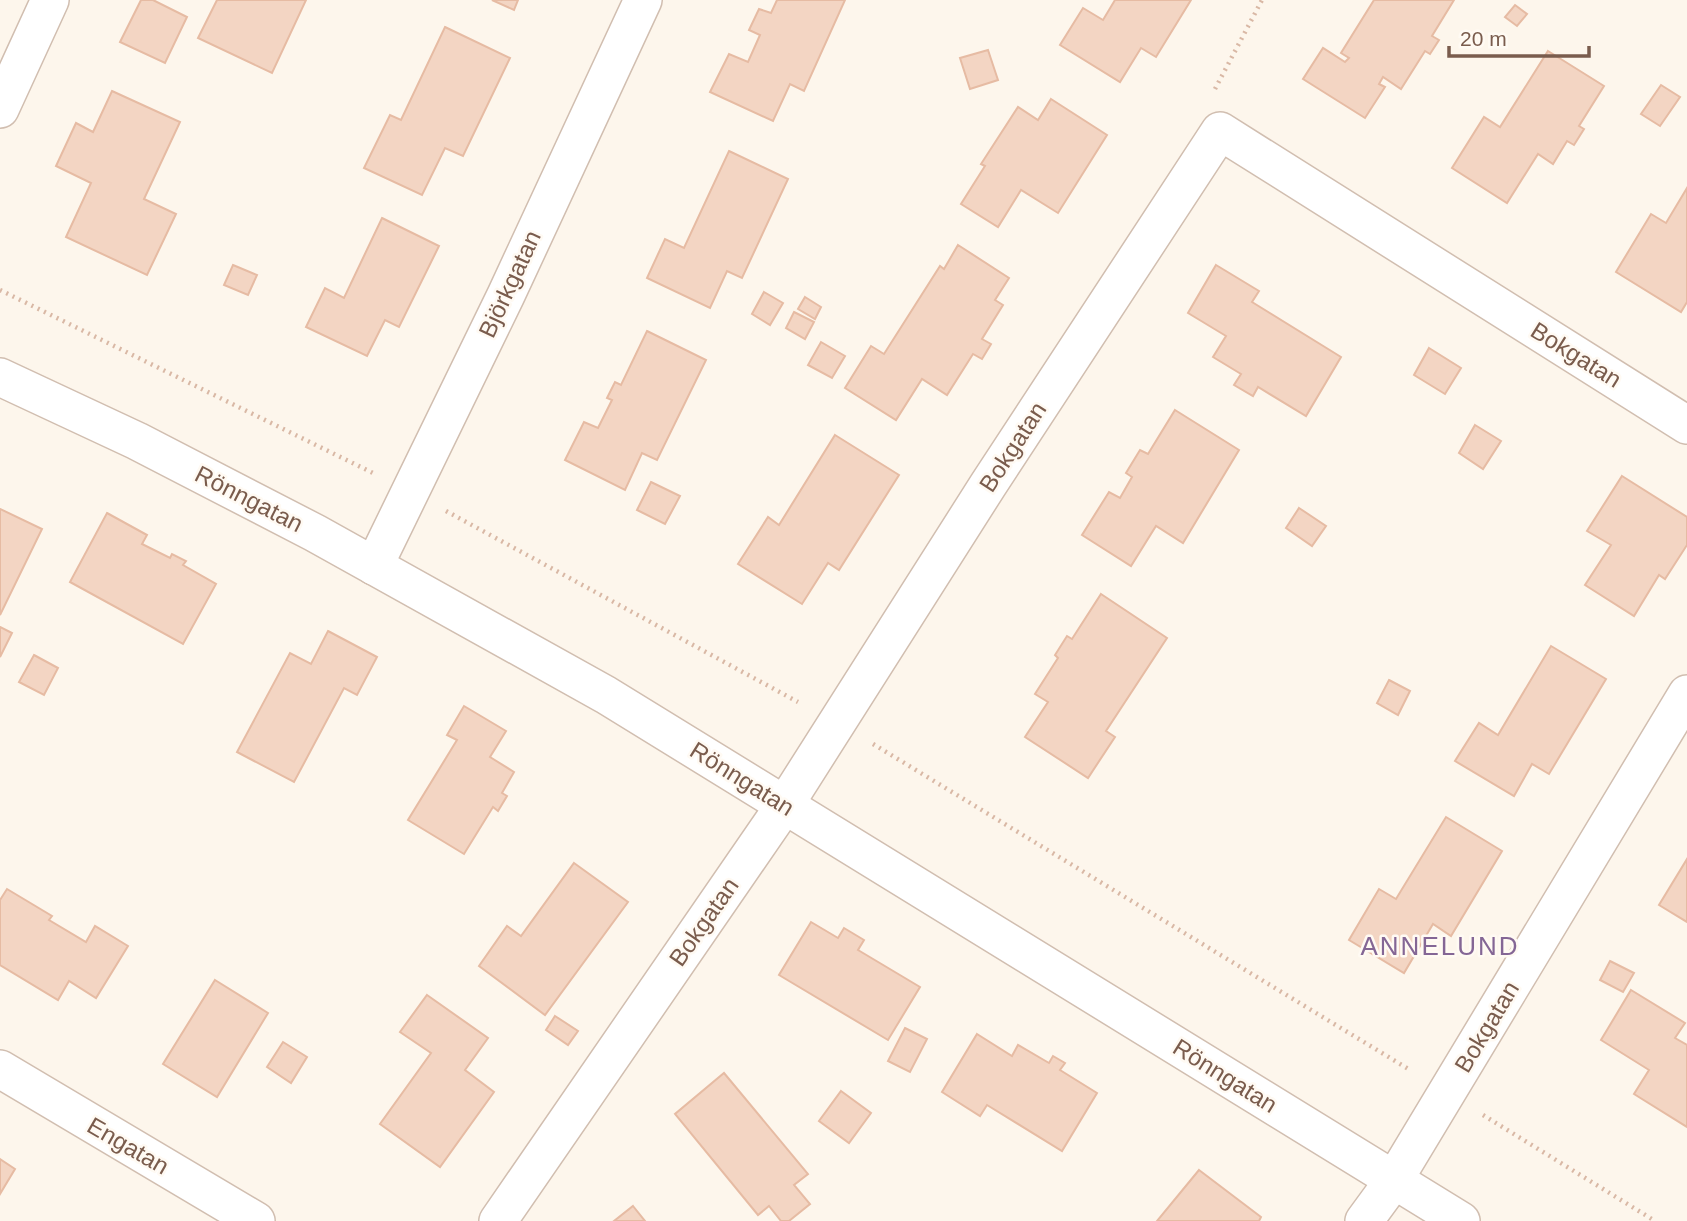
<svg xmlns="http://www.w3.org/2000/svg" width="1687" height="1221" viewBox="0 0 1687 1221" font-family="Arial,sans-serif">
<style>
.building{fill:#f3d5c3;stroke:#e6bba3;stroke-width:2}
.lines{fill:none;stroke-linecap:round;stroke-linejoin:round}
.street-casing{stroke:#d1beb0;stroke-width:40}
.path{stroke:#d9b8a5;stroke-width:4.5;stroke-dasharray:2 5;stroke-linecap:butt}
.street{stroke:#fff;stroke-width:37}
.labels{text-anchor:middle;stroke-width:5;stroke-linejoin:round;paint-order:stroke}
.street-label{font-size:24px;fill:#7a5c4d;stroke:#fffaf3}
.neighbourhood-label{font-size:26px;letter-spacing:2px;fill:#846695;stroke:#fffaf3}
</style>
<rect width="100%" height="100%" fill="#fdf6ec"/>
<g class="building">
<polygon points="141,0 153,0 187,17 165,63 120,42"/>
<polygon points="217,0 306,0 272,73 198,38"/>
<polygon points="492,0 518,0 514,10"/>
<polygon points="777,0 845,0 804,91 790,84 773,121 710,92 729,54 748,62 760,35 749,30 759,9 771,13"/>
<polygon points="1115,0 1191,0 1156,57 1141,48 1120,82 1060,45 1083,8 1103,20"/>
<polygon points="1374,0 1454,0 1432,36 1439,40 1430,54 1425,51 1401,89 1383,77 1379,84 1385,87 1365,118 1303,79 1323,48 1345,62 1349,58 1341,53"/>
<polygon points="1515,5 1527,14 1517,26 1505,17"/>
<polygon points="445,27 510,58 463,156 445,148 422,195 364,168 390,115 401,120"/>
<polygon points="988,50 998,80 970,89 960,58"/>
<polygon points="1548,51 1604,86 1579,126 1584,129 1574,145 1567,141 1553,164 1538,154 1507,203 1452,168 1484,117 1500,127"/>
<polygon points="1661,85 1680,97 1660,126 1641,114"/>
<polygon points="112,91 180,122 144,199 176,214 147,275 66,237 91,183 56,166 76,123 93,132"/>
<polygon points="1051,99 1107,135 1058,213 1021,190 998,227 961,204 985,166 981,164 1018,107 1038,120"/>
<polygon points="729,151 788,179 742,278 727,271 710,308 647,278 665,239 684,248"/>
<polygon points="1687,188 1687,302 1681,312 1616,272 1651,214 1666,223"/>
<polygon points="382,218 439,246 399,327 385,320 367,356 306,327 325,288 344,298"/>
<polygon points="958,245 1009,278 995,300 1003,305 982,339 991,344 982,359 973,354 947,395 922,379 896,420 845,388 871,346 884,354 940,266 944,269"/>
<polygon points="233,265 257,275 248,295 224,285"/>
<polygon points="1216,265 1259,291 1252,302 1341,357 1306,416 1258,387 1253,396 1234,385 1241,374 1213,357 1226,336 1188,313"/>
<polygon points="764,292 783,303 770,325 752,314"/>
<polygon points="805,297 821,307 815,319 798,309"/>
<polygon points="794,312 814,322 805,339 786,328"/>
<polygon points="647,331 706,360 657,460 642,453 625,490 565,460 584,422 598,428 612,400 607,398 615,382 621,385"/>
<polygon points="821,342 845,356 832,378 808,365"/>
<polygon points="1429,348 1461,368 1445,394 1414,375"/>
<polygon points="1175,410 1239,450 1183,543 1156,526 1131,566 1082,535 1109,492 1120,498 1132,477 1126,473 1140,450 1148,454"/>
<polygon points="1475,425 1501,441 1483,469 1459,453"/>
<polygon points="835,435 899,475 839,570 828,563 802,604 738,564 768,517 779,525"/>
<polygon points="1622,476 1687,517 1687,545 1665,579 1659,575 1634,616 1585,585 1611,545 1587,531"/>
<polygon points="651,482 680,496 665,524 637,510"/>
<polygon points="1299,508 1326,526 1312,546 1286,528"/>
<polygon points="0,509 42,529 0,615"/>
<polygon points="107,513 147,535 142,544 170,558 172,554 186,561 183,565 216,584 183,644 70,582"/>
<polygon points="1101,594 1167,638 1106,731 1115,737 1088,778 1025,737 1048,702 1035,694 1058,658 1055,655 1067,636 1072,639"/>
<polygon points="0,627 12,633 0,657"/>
<polygon points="328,631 377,657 357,695 344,688 294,782 237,752 290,653 311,664"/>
<polygon points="1551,646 1606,679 1549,774 1532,764 1514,796 1455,761 1479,723 1498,735"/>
<polygon points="34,655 58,668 44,695 19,682"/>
<polygon points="1389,680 1410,691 1398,715 1377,703"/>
<polygon points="464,706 506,731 490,757 514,772 502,793 507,796 498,811 493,807 464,854 408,820 457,740 447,735"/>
<polygon points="1446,817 1502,851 1451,936 1433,924 1404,973 1349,940 1379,889 1396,899"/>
<polygon points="1687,859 1687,922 1659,905"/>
<polygon points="574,863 628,902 545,1015 479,966 507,926 521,936"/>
<polygon points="7,889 52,916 49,920 86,942 95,926 128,946 96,998 69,981 58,1000 0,965 0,900"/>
<polygon points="811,922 838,938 844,928 864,940 858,950 920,987 888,1040 779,975"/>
<polygon points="1610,961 1634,973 1623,992 1600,980"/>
<polygon points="215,980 268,1013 217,1097 163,1064"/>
<polygon points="1631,990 1685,1023 1675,1038 1687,1045 1687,1127 1634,1094 1649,1070 1601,1040"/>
<polygon points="427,995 488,1038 465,1070 494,1092 440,1167 380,1124 431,1053 400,1032"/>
<polygon points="555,1016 578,1031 568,1045 546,1030"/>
<polygon points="905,1028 927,1039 910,1072 888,1061"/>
<polygon points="977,1034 1012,1056 1018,1045 1049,1063 1053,1056 1065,1063 1060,1070 1097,1093 1062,1151 987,1105 980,1116 942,1092"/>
<polygon points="283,1042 307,1057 291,1083 267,1067"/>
<polygon points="724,1073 808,1174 794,1185 810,1204 789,1221 781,1221 769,1206 758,1215 675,1114"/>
<polygon points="841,1091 871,1113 849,1143 819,1121"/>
<polygon points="0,1159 15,1169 0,1194"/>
<polygon points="1199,1170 1261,1217 1259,1221 1157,1221"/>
<polygon points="633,1206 645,1221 614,1221"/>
</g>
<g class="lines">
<defs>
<g id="street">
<polyline points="0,109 50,0"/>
<polyline points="0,377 137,441 315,533 606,695 1461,1221"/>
<polyline points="374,566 506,295 643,0"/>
<polyline points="0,1069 256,1221"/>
<polyline points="498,1221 784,806 988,485 1220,131 1687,425"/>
<polyline points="1364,1221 1394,1180 1687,694"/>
</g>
</defs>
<use href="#street" class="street-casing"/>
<g class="path">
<polyline points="1215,89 1262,0"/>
<polyline points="0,290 373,473"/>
<polyline points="446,511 798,702"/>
<polyline points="873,744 1410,1070"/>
<polyline points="1483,1115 1655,1221"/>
</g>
<use href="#street" class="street"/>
</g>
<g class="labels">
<g class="street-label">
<text transform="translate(510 284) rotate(-65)" y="8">Björkgatan</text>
<text transform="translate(1576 355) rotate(32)" y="8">Bokgatan</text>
<text transform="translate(1013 447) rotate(-57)" y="8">Bokgatan</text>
<text transform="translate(249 499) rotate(27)" y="8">Rönngatan</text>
<text transform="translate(742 779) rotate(32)" y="8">Rönngatan</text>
<text transform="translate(704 922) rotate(-55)" y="8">Bokgatan</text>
<text transform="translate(1487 1027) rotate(-59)" y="8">Bokgatan</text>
<text transform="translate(1225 1076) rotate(32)" y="8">Rönngatan</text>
<text transform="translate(128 1146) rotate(30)" y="8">Engatan</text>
</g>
<g class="neighbourhood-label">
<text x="1440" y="955">ANNELUND</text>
</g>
</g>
<path d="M1449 46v10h140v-10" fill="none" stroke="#7a5c4d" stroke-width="3.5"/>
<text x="1460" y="46" font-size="21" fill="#7a5c4d" stroke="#fffaf3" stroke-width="5" paint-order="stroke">20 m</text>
</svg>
